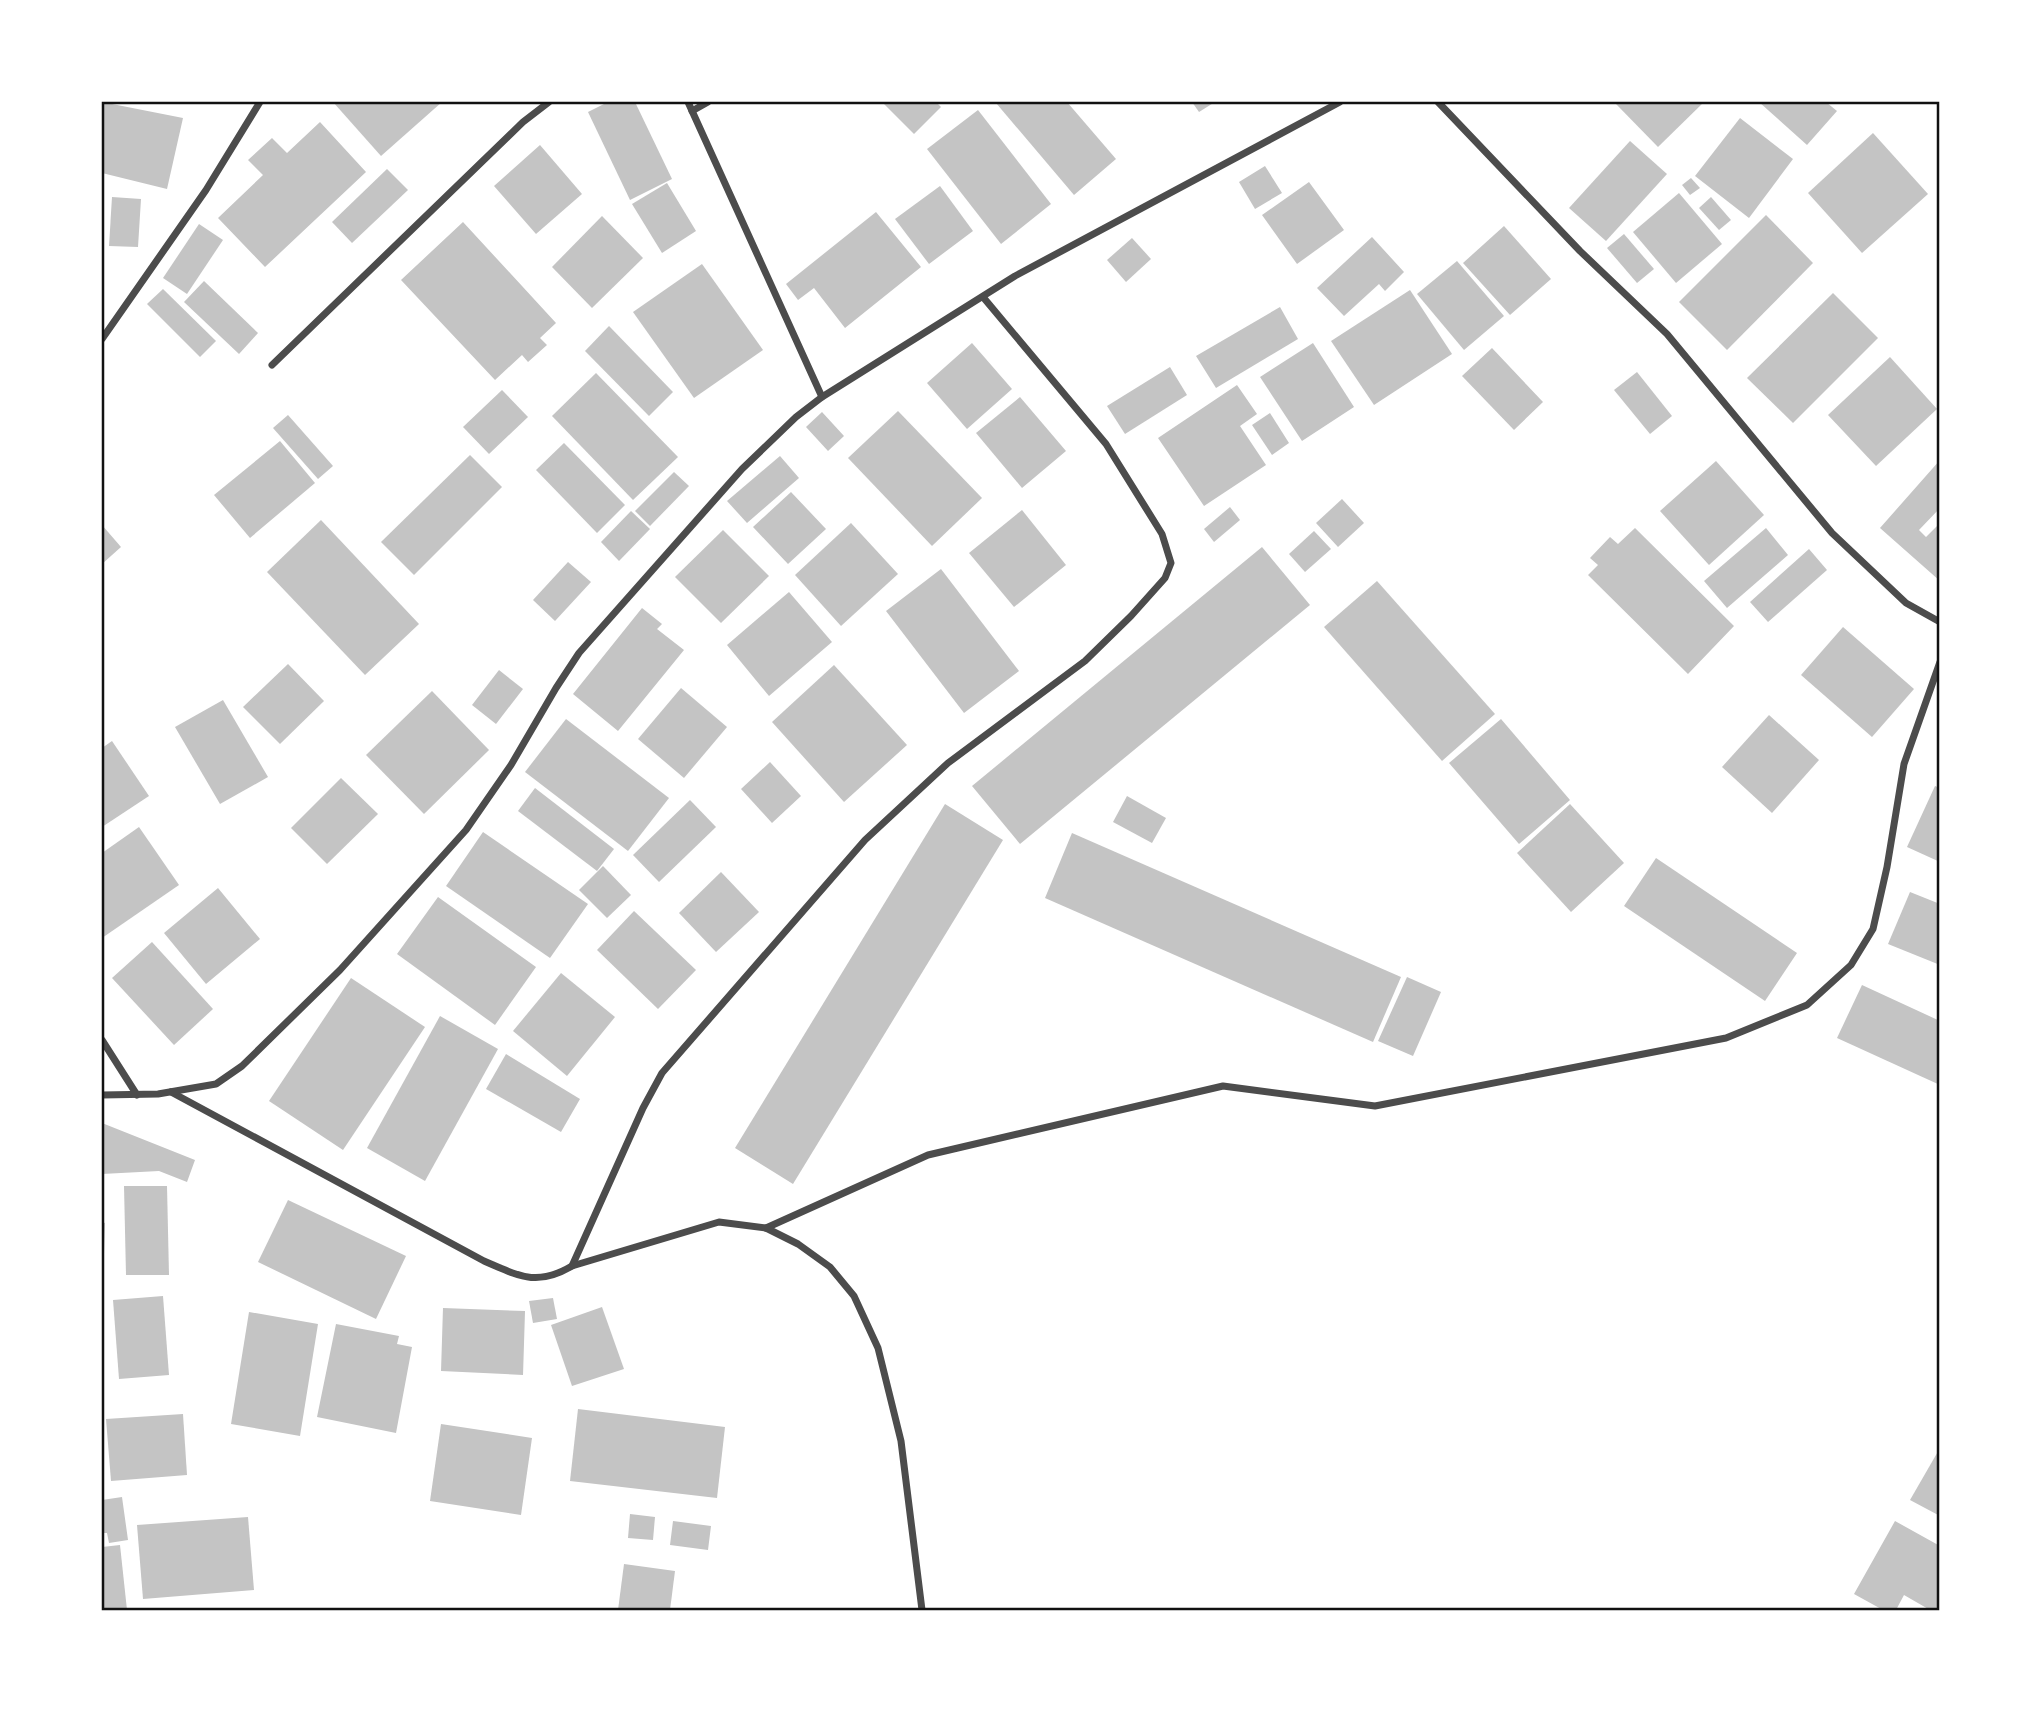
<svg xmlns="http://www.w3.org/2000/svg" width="2041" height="1712" viewBox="0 0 2041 1712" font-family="'Nunito Sans',sans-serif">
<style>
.building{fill:#c4c4c4}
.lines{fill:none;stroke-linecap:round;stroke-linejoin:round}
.minor{stroke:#4c4c4c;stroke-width:7}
.neatline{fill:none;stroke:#111;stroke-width:2.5}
</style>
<rect width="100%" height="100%" fill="#fff"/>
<g class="building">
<polygon points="102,102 183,118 167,189 102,173"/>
<polygon points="333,102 442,102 381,156"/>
<polygon points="608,102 635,102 672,179 630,200 588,112"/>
<polygon points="882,102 936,102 941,107 914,134"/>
<polygon points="997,102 1067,102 1116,159 1074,195 996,103"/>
<polygon points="1192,102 1215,102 1199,112"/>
<polygon points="1618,102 1704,102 1658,147 1616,104"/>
<polygon points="1759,102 1826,102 1837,111 1807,145"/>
<polygon points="978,110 1051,204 1001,244 927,149"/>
<polygon points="1740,118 1793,159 1749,218 1695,176"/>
<polygon points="320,122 366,172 265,267 218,218 263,175 248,160 272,138 287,153"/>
<polygon points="1873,133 1928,194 1862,253 1808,193"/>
<polygon points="1630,141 1667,174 1606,241 1569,208"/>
<polygon points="540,145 582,194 536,234 494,186"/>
<polygon points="1265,166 1282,193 1255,209 1239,182"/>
<polygon points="387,169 408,190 352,243 332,222"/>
<polygon points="1691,178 1700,188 1690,195 1682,185"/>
<polygon points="1309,182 1344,230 1297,264 1262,215"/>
<polygon points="667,183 696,231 662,253 632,204"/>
<polygon points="940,186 973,231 929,264 895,219"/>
<polygon points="1679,193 1722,244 1676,283 1633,232"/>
<polygon points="112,197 141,199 138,247 109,246"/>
<polygon points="1711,197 1731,220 1719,230 1699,208"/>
<polygon points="876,212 921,267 845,328 814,288 798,300 786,284"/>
<polygon points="1766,215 1813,263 1727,350 1679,302"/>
<polygon points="602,216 643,258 592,308 552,267"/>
<polygon points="463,222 556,323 540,338 547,345 528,362 522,355 495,380 401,280"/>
<polygon points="199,224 223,240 187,294 163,278"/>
<polygon points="1504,226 1551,279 1510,315 1463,263"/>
<polygon points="1624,234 1654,269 1637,283 1607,248"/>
<polygon points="1372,237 1404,272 1385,291 1379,284 1344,316 1317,288"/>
<polygon points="1132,238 1151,259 1126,282 1107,260"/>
<polygon points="1457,261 1504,316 1464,350 1417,294"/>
<polygon points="702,264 763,350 694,398 633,312"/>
<polygon points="204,281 258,333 239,354 184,302"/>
<polygon points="163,289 216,341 200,357 147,304"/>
<polygon points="1410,290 1452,354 1374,405 1331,341"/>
<polygon points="1833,293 1878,338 1793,423 1747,378"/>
<polygon points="1280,307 1298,339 1216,388 1196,356"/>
<polygon points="609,326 673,392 649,416 585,351"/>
<polygon points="972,343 1012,389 967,429 927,383"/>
<polygon points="1313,343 1354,407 1302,441 1260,377"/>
<polygon points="1492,348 1543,402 1514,430 1462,376"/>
<polygon points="1890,357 1937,409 1876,466 1828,415"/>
<polygon points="1170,367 1187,395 1125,434 1107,406"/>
<polygon points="1637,372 1672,416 1650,434 1614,390"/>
<polygon points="596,373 678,457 633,500 552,416"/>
<polygon points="1237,385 1257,414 1240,426 1266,465 1204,506 1158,438"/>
<polygon points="502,390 528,417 489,454 463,427"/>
<polygon points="1020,397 1066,451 1022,488 976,433"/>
<polygon points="898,411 982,498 932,546 848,458"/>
<polygon points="822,412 844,436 828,451 806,427"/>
<polygon points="1270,413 1289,443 1272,455 1252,425"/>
<polygon points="288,415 333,466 318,479 273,428"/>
<polygon points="280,441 315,483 250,538 214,495"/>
<polygon points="564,443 625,505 597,533 536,470"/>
<polygon points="470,455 502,487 414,575 381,542"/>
<polygon points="780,456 799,478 747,523 727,501"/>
<polygon points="1940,460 1940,508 1919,530 1926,537 1940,523 1940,581 1880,528"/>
<polygon points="1716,461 1764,515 1709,565 1660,511"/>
<polygon points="674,472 689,486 650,526 635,511"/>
<polygon points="791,492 826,529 788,564 753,527"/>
<polygon points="1342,499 1364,523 1338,547 1316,523"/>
<polygon points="1230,507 1240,520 1214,542 1204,529"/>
<polygon points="1022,510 1066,565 1014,607 969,553"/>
<polygon points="631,511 650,529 619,561 601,542"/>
<polygon points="321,520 419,624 365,675 267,572"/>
<polygon points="851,523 898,574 841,626 795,575"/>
<polygon points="102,525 121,547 102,564"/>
<polygon points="1635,528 1734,626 1688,674 1588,575 1598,565 1590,558 1610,537 1618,544"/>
<polygon points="1766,528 1788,555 1727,608 1704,581"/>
<polygon points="723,530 769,576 721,623 675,577"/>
<polygon points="1314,531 1331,549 1305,572 1289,554"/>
<polygon points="1262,547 1310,605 1020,844 972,786"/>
<polygon points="1809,549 1827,570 1768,622 1750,602"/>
<polygon points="568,562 591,582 555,621 533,600"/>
<polygon points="941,569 1019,671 964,713 886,611"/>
<polygon points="1377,581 1495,714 1442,761 1324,627"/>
<polygon points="789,592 832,642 769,696 727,645"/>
<polygon points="642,608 662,624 657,629 684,650 618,731 573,694"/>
<polygon points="1843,627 1914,689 1872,737 1801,675"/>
<polygon points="288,664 324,701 280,744 243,707"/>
<polygon points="834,665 907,745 844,802 772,722"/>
<polygon points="499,670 523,689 496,724 472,705"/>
<polygon points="681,688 727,727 684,778 638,739"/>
<polygon points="432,691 489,750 424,814 366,755"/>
<polygon points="223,700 268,777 220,804 175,727"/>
<polygon points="1769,715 1819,760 1772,813 1722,767"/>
<polygon points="566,719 669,798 628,851 525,772"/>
<polygon points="1501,719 1570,800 1519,844 1449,763"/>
<polygon points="112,741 149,796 102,827 102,748"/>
<polygon points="770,762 801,796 772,823 741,789"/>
<polygon points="341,778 378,814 327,864 291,828"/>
<polygon points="1935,786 1940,788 1940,862 1907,847"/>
<polygon points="535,788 614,849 597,871 518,811"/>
<polygon points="1127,796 1166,818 1152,843 1113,822"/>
<polygon points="690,800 716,827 659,882 633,855"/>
<polygon points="945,804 1003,840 793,1184 735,1148"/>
<polygon points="1570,804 1624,863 1571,912 1517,853"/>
<polygon points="139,827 179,885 102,938 102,853"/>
<polygon points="483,832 588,904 550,958 446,886"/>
<polygon points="1072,833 1401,977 1373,1042 1045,898"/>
<polygon points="1656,858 1797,953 1765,1001 1624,906"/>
<polygon points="603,866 631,895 607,918 579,890"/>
<polygon points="721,872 759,912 716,952 679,913"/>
<polygon points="218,888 260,939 206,984 164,933"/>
<polygon points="1910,892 1940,904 1940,965 1888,944"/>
<polygon points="438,897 536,967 495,1025 397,954"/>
<polygon points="634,911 696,970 658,1009 597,950"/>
<polygon points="152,942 213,1009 174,1045 112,978"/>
<polygon points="561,973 615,1017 567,1076 513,1031"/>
<polygon points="1407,977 1441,992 1413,1056 1378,1041"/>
<polygon points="351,978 425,1027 343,1150 269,1101"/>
<polygon points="1862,985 1940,1021 1940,1085 1837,1038"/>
<polygon points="440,1016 498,1049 425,1181 367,1148"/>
<polygon points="506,1054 580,1099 561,1132 486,1089"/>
<polygon points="102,1123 195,1160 187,1182 159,1171 102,1174"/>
<polygon points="124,1186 167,1186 169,1275 126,1275"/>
<polygon points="288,1200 406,1256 376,1319 258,1262"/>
<polygon points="102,1222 105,1223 104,1253 102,1253"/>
<polygon points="163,1296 169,1375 119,1379 113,1300"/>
<polygon points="553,1298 557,1319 533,1323 529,1301"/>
<polygon points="602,1307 624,1369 572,1386 551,1325"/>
<polygon points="443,1308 525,1311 523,1375 441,1371"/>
<polygon points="249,1312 318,1324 300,1436 231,1424"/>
<polygon points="336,1324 399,1336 397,1344 412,1347 396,1433 317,1417"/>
<polygon points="578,1409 725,1427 717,1498 570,1481"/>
<polygon points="183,1414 187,1475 111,1481 106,1419"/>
<polygon points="441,1424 532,1438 521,1515 430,1501"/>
<polygon points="1940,1448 1940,1516 1910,1500"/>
<polygon points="122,1497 128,1540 109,1543 107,1533 102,1533 102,1500"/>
<polygon points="630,1514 655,1517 653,1540 628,1538"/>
<polygon points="248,1517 254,1590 143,1599 137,1525"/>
<polygon points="673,1521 711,1526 708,1550 670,1545"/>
<polygon points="1895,1521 1940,1546 1940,1610 1930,1610 1904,1595 1896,1610 1883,1610 1854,1594"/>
<polygon points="120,1545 127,1610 102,1610 102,1547"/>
<polygon points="624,1564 675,1571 670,1610 618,1610"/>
</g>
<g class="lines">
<g class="minor">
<polyline points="688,102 822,397"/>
<polyline points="1438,102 1580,251 1667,334 1832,533 1906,603 1940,622"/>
<polyline points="692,111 708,102"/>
<polyline points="102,339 206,190 260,102"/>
<polyline points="272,365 523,122 549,102"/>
<polyline points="102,1040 137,1095"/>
<path d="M171 1092 484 1261C519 1276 537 1287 572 1266L643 1108 662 1073 865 840 948 763 1085 661 1131 616 1165 578 1171 563 1162 534 1106 444 983 297"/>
<polyline points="102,1095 158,1094 216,1084 242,1066 340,970 466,830 511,765 556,688 579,653 742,469 796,417 822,397 1015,276 1340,102"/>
<polyline points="766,1228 928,1155 1223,1086 1375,1106 1726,1038 1807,1005 1851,965 1873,929 1887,867 1904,764 1940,662"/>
<polyline points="572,1266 719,1222 766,1228 798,1244 830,1267 854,1296 878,1348 901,1441 922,1610"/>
</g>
</g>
<rect width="2041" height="1712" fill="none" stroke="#ffffff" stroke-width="206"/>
<rect x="103" y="103" width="1835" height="1506" class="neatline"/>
</svg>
